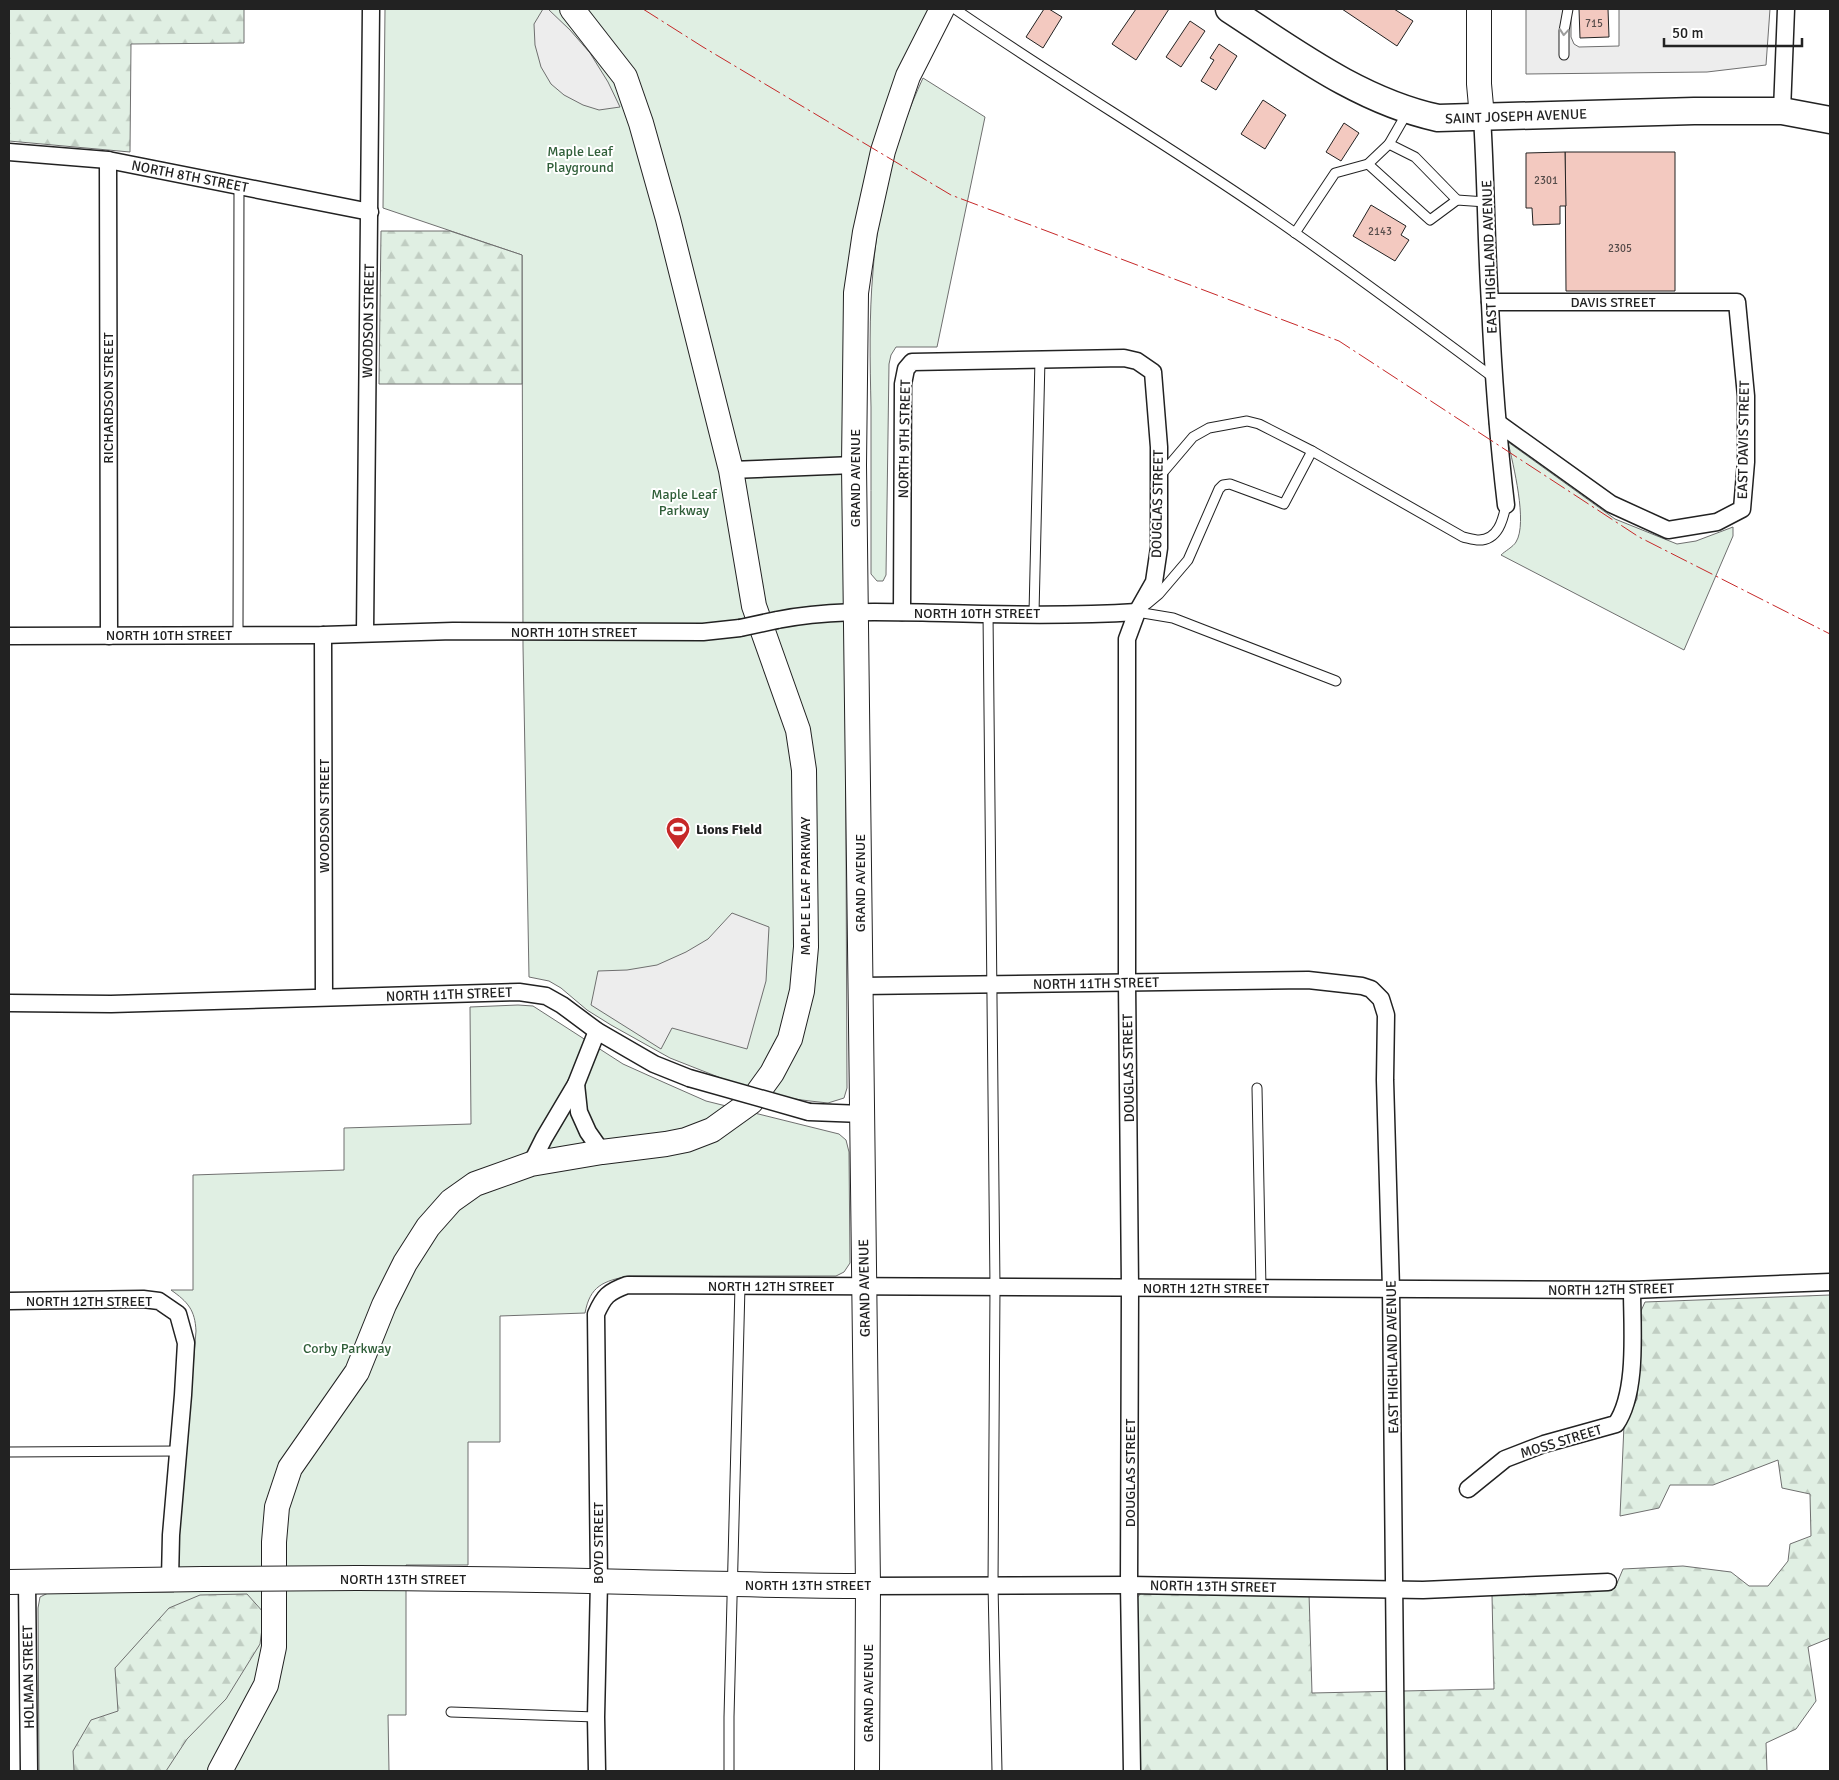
<svg xmlns="http://www.w3.org/2000/svg" width="1839" height="1780" viewBox="0 0 1839 1780" font-family="Signika,sans-serif">
<style>
.green{fill:#e0efe3;stroke:#6f6f6f}
.forest{fill:url(#forest-firs);stroke:#6f6f6f}
.parking{fill:#ededed;stroke:#6f6f6f}
.building{fill:#f3c9c0;stroke:#222}
.lines{fill:none;stroke-linecap:round;stroke-linejoin:round}
.lane-casing{stroke:#222;stroke-width:11}
.street-casing{stroke:#222;stroke-width:19}
.secondary-casing{stroke:#222;stroke-width:26}
.primary-casing{stroke:#222;stroke-width:29}
.lane{stroke:#fff;stroke-width:9}
.street{stroke:#fff;stroke-width:16}
.secondary{stroke:#fff;stroke-width:24}
.primary{stroke:#fff;stroke-width:26}
.street-bridge-casing{stroke:#222;stroke-width:19;stroke-linecap:butt}
.secondary-bridge-casing{stroke:#222;stroke-width:26;stroke-linecap:butt}
.street-bridge{stroke:#fff;stroke-width:16}
.secondary-bridge{stroke:#fff;stroke-width:24}
.power{stroke:#c62828;stroke-width:1;stroke-dasharray:18 4 2.5 4;stroke-linecap:butt}
.oneway{stroke:#9c9c9c}
.labels{text-anchor:middle;stroke-width:4;stroke-linejoin:round;paint-order:stroke}
.number-label{font-size:11px;fill:#564c4a}
.street-label{font-size:14px;fill:#222;stroke:#fff}
.park-label{font-size:14px;fill:#2f5e38;stroke:#fff}
.poi-label{font-size:14px;font-weight:bold;fill:#222;stroke:#fff;text-anchor:start}
</style>
<defs>
<pattern id="forest-firs" width="22" height="20" patternUnits="userSpaceOnUse" patternTransform="scale(1.25)"><rect width="22" height="20" fill="#e0efe3"/><path d="M5 1l3.5 6h-7zM16 11l3.5 6h-7z" fill="#c0cdc2"/></pattern>
</defs>
<rect width="100%" height="100%" fill="#fff"/>
<g class="green">
<polygon points="385,9 930,9 844,357 847,1088 844,1098 828,1103 810,1101 787,1098 731,1082 670,1058 611,1025 587,1010 561,988 549,981 529,977 523,646 522,255 383,208"/>
<path d="M923 78 985 117 937 347H896L891 355 889 364 886 575 883 581H877L871 574C871 518 871 463 871 407 870 362 869 316 873 271 878 205 895 138 923 78Z"/>
<path d="M1508 442 1615 519 1677 544 1696 541 1733 527V536L1684 650 1501 555C1505 551 1513 547 1516 542 1528 523 1513 464 1508 442Z"/>
<path d="M518 1005 533 1006 623 1064 663 1082 706 1101 839 1134 846 1140 849 1152 850 1263 844 1272 836 1276H629C603 1281 590 1286 585 1313L500 1316V1442H468V1565H406V1715H388L389 1771H39L38 1608 40 1597 48 1593 174 1592 196 1331C195 1310 188 1302 171 1290H193V1175L344 1170V1128L471 1124 470 1007Z"/>
</g>
<g class="forest">
<polygon points="9,9 244,9 244,43 131,44 130,152 9,141"/>
<polygon points="381,231 450,231 522,255 522,384 379,384"/>
<polygon points="1830,1295 1830,1638 1808,1647 1816,1701 1796,1729 1766,1743 1767,1771 1137,1771 1136,1599 1142,1592 1309,1593 1312,1693 1494,1689 1492,1595 1615,1588 1623,1569 1683,1566 1731,1572 1749,1586 1768,1586 1788,1561 1790,1544 1811,1536 1810,1494 1782,1488 1778,1460 1713,1485 1670,1485 1659,1508 1620,1516 1624,1425 1637,1399 1641,1311 1645,1302"/>
<polygon points="247,1594 264,1613 260,1644 226,1699 187,1739 166,1771 74,1771 73,1751 91,1720 118,1711 115,1668 169,1608 200,1595"/>
</g>
<g class="parking">
<polygon points="543,9 548,9 570,30 590,53 608,82 620,107 599,110 583,105 564,95 551,84 541,67 535,45 534,24"/>
<polygon points="1526,9 1571,9 1571,37 1574,44 1579,47 1619,46 1619,9 1770,9 1766,65 1707,72 1526,74"/>
<polygon points="732,913 769,927 766,981 747,1049 672,1028 661,1049 591,1005 598,971 627,970 657,965 686,952 708,939"/>
</g>
<g class="building">
<polygon points="1044,9 1049,9 1062,17 1043,48 1026,37"/>
<polygon points="1136,9 1169,9 1136,60 1112,44"/>
<polygon points="1342,9 1394,9 1413,21 1397,46"/>
<polygon points="1579,9 1608,9 1609,37 1580,38"/>
<polygon points="1190,21 1205,31 1181,67 1166,57"/>
<polygon points="1219,44 1237,56 1216,90 1201,81 1214,60 1210,58"/>
<polygon points="1263,100 1286,115 1265,149 1241,134"/>
<polygon points="1344,123 1359,133 1341,161 1326,152"/>
<polygon points="1565,152 1675,152 1675,291 1566,291"/>
<polygon points="1565,152 1566,206 1560,206 1560,224 1533,225 1532,208 1526,208 1526,153"/>
<polygon points="1371,205 1406,226 1401,235 1409,240 1395,261 1353,236"/>
</g>
<g class="lines">
<defs>
<g id="lane">
<path d="M955 9C1058 80 1165 143 1268 214 1345 267 1420 323 1494 378"/>
<polyline points="1564,55 1564,31 1568,9"/>
<polyline points="1389,144 1415,157 1457,200"/>
<polyline points="1368,164 1430,220 1457,200 1486,202"/>
<polyline points="1295,233 1335,173 1368,164 1389,144 1408,111"/>
<path d="M1159 477 1193 437 1209 428 1247 421 1259 424 1312 451 1463 537C1468 538 1474 540 1479 540 1498 540 1503 520 1506 505"/>
<polyline points="1147,604 1159,594 1188,560 1219,489 1223,485 1230,484 1284,504 1312,451"/>
<polyline points="1137,612 1173,618 1336,681"/>
<polyline points="1034,613 1040,359"/>
<polyline points="988,614 995,1287 993,1585 997,1771"/>
<polyline points="238,635 239,186"/>
<polyline points="1257,1088 1261,1288"/>
<polyline points="9,1452 178,1451"/>
<polyline points="451,1712 596,1717"/>
<polyline points="729,1771 729,1717 740,1286"/>
</g>
<g id="street">
<polyline points="1782,111 1786,9"/>
<path d="M1482 117C1486 179 1486 241 1490 304 1493 371 1498 438 1506 505"/>
<polyline points="9,152 108,160 370,212"/>
<polyline points="108,160 109,636"/>
<polyline points="1490,302 1737,302 1746,396 1746,462 1742,509 1717,522 1668,530 1611,504 1498,423"/>
<polyline points="731,470 854,465"/>
<polyline points="902,612 903,384 906,369 912,362 1124,358 1137,361 1153,372 1159,447 1159,548 1154,582 1137,612 1127,639 1127,983 1130,1288 1129,1585 1132,1771"/>
<path d="M777 620C832 609 888 612 944 613 1007 615 1074 616 1137 612"/>
<polyline points="365,633 371,9"/>
<polyline points="323,635 324,997"/>
<polyline points="9,636 323,635 453,631 703,632 740,628"/>
<polyline points="860,986 1308,980 1362,986 1371,989 1381,999 1386,1015 1385,1080 1391,1289 1396,1771"/>
<polyline points="9,1003 111,1004 519,992 546,996 562,1005 597,1031 654,1064 689,1078"/>
<polyline points="576,1084 579,1112 588,1132 602,1152"/>
<polyline points="809,1112 863,1114"/>
<polyline points="531,1164 544,1138 576,1084 597,1031"/>
<polyline points="9,1301 143,1299 159,1301 178,1314 186,1343 183,1395 171,1535 170,1579"/>
<path d="M1468 1489 1505 1459 1544 1444 1616 1424C1638 1392 1632 1328 1632 1290"/>
<polyline points="27,1582 29,1771"/>
<polyline points="868,1586 1129,1585 1423,1590 1608,1582"/>
<path d="M597 1771 596 1717 599 1581 596 1314C604 1296 608 1292 627 1285L1632 1290 1830 1282"/>
</g>
<g id="secondary">
<polyline points="1479,9 1479,84 1482,117"/>
<path d="M357 1578C528 1578 698 1585 868 1586"/>
<polyline points="9,1582 203,1579"/>
<polyline points="220,1771 266,1685 274,1647 274,1542 277,1507 290,1468 357,1372 384,1305 405,1263 428,1227 451,1201 475,1184 531,1164 602,1152 666,1144 686,1140 712,1130 751,1102 772,1073 790,1039 802,991 806,947 804,770 798,730 754,606 731,470 668,219 641,123 625,77 572,9"/>
<polyline points="867,1771 868,1586 854,465 856,293 865,232 883,151 894,117 908,76 942,9"/>
</g>
<path id="primary" d="M1229 9C1295 52 1360 101 1438 118L1694 111H1782L1830 120"/>
</defs>
<use href="#lane" class="lane-casing"/>
<use href="#street" class="street-casing"/>
<use href="#secondary" class="secondary-casing"/>
<use href="#primary" class="primary-casing"/>
<use href="#lane" class="lane"/>
<use href="#street" class="street"/>
<use href="#secondary" class="secondary"/>
<use href="#primary" class="primary"/>
<defs>
<g id="street-bridge">
<polyline points="740,628 777,620"/>
<polyline points="689,1078 809,1112"/>
</g>
<polyline id="secondary-bridge" points="203,1579 357,1578"/>
</defs>
<use href="#street-bridge" class="street-bridge-casing"/>
<use href="#secondary-bridge" class="secondary-bridge-casing"/>
<use href="#street-bridge" class="street-bridge"/>
<use href="#secondary-bridge" class="secondary-bridge"/>
<polyline class="power" points="643,9 703,47 951,195 1339,341 1639,537 1830,634"/>
</g>
<defs><path id="oneway-chevron" d="M-2-3.5L2.5 0L-2 3.5" fill="none" stroke-width="1.6" stroke-linecap="round" stroke-linejoin="round" transform="scale(1.25)"/></defs>
<use class="oneway" href="#oneway-chevron" transform="translate(1564 32) rotate(95)"/>
<defs>
<symbol id="stadium-pin" viewBox="-11 -11 22 30"><path d="M0 17L-7.5 6A9.5 9.5 0 1 1 7.5 6Z" fill="#c62828" stroke="#fff"/><path d="M0-5a6.5 5 0 1 0 0 10a6.5 5 0 1 0 0-10ZM-3.5-1.8h7v3.6h-7Z" fill="#fff"/></symbol>
</defs>
<g fill-rule="evenodd">
<use href="#stadium-pin" x="664" y="815" width="28" height="38"/>
</g>
<g class="labels">
<g class="number-label">
<text x="1594" y="27">715</text>
<text x="1546" y="184">2301</text>
<text x="1380" y="235">2143</text>
<text x="1620" y="252">2305</text>
</g>
<g class="street-label">
<text transform="translate(1516 116) rotate(-2)" y="5">SAINT JOSEPH AVENUE</text>
<text transform="translate(190 176) rotate(11)" y="5">NORTH 8TH STREET</text>
<text transform="translate(1489 257) rotate(-92)" y="5">EAST HIGHLAND AVENUE</text>
<text x="1613" y="307">DAVIS STREET</text>
<text transform="translate(368 321) rotate(-89)" y="5">WOODSON STREET</text>
<text transform="translate(108 398) rotate(-90)" y="5">RICHARDSON STREET</text>
<text transform="translate(904 439) rotate(-89)" y="5">NORTH 9TH STREET</text>
<text transform="translate(1743 440) rotate(-89)" y="5">EAST DAVIS STREET</text>
<text transform="translate(855 478) rotate(-90)" y="5">GRAND AVENUE</text>
<text transform="translate(1157 504) rotate(-89)" y="5">DOUGLAS STREET</text>
<text x="977" y="618">NORTH 10TH STREET</text>
<text x="574" y="637">NORTH 10TH STREET</text>
<text x="169" y="640">NORTH 10TH STREET</text>
<text transform="translate(324 816) rotate(-90)" y="5">WOODSON STREET</text>
<text transform="translate(860 883) rotate(-90)" y="5">GRAND AVENUE</text>
<text transform="translate(805 886) rotate(-90)" y="5">MAPLE LEAF PARKWAY</text>
<text transform="translate(1096 983) rotate(-1)" y="5">NORTH 11TH STREET</text>
<text transform="translate(449 994) rotate(-2)" y="5">NORTH 11TH STREET</text>
<text transform="translate(1128 1068) rotate(-91)" y="5">DOUGLAS STREET</text>
<text x="771" y="1291">NORTH 12TH STREET</text>
<text transform="translate(864 1288) rotate(-91)" y="5">GRAND AVENUE</text>
<text x="1206" y="1293">NORTH 12TH STREET</text>
<text transform="translate(1611 1289) rotate(-1)" y="5">NORTH 12TH STREET</text>
<text x="89" y="1306">NORTH 12TH STREET</text>
<text transform="translate(1392 1357) rotate(-91)" y="5">EAST HIGHLAND AVENUE</text>
<text transform="translate(1561 1441) rotate(-17)" y="5">MOSS STREET</text>
<text transform="translate(1130 1473) rotate(-90)" y="5">DOUGLAS STREET</text>
<text transform="translate(598 1543) rotate(-90)" y="5">BOYD STREET</text>
<text x="403" y="1584">NORTH 13TH STREET</text>
<text x="808" y="1590">NORTH 13TH STREET</text>
<text transform="translate(1213 1586) rotate(1)" y="5">NORTH 13TH STREET</text>
<text transform="translate(28 1677) rotate(-91)" y="5">HOLMAN STREET</text>
<text transform="translate(868 1693) rotate(-90)" y="5">GRAND AVENUE</text>
</g>
<g class="park-label">
<text x="580" y="156">Maple Leaf<tspan x="580" dy="16">Playground</tspan></text>
<text x="684" y="499">Maple Leaf<tspan x="684" dy="16">Parkway</tspan></text>
<text x="347" y="1353">Corby Parkway</text>
</g>
<g class="poi-label">
<text x="696" y="834">Lions Field</text>
</g>
</g>
<rect width="1839" height="1780" fill="none" stroke="#222222" stroke-width="20"/>
<path d="M1664 38v8h138v-8" fill="none" stroke="#222222" stroke-width="2.5"/>
<text x="1672" y="38" font-size="15" fill="#222222" stroke="#ffffff" stroke-width="4" paint-order="stroke">50 m</text>
</svg>
